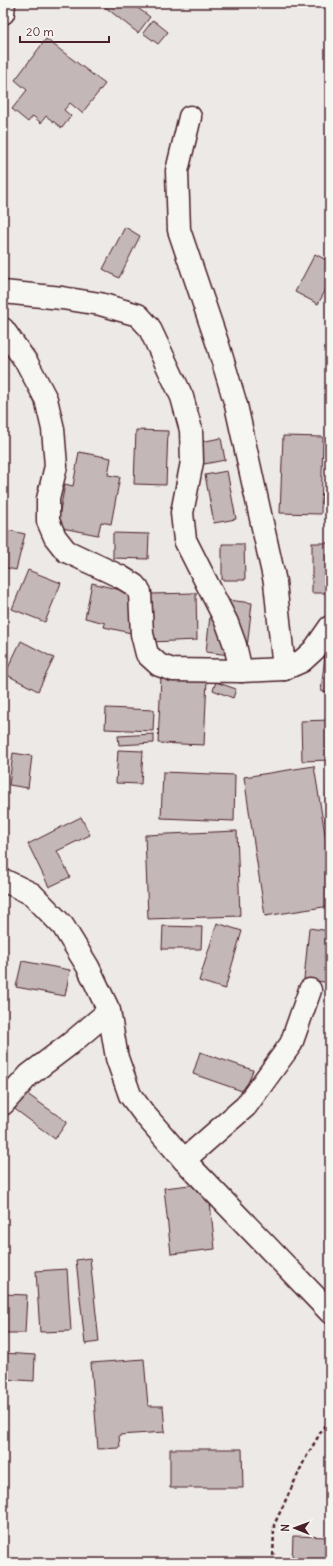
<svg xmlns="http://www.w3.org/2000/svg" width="333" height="1566" viewBox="0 0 333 1566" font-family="Delius,sans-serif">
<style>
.building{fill:#c4b7b7;stroke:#4a1f2b}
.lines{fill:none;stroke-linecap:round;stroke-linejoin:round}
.minor-casing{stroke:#4a1f2b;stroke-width:25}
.path{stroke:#4a1f2b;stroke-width:2.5;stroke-dasharray:4 3;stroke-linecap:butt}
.minor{stroke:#f6f6f2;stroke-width:22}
</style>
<rect width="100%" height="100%" fill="#ece9e6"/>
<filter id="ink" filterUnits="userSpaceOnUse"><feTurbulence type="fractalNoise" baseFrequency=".025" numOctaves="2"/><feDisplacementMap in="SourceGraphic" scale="8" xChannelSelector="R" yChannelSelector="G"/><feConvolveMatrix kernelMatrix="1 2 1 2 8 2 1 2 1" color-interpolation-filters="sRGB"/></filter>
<g filter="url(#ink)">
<g class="building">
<polygon points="100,3 131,3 150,17 138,33"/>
<polygon points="153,20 168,32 158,44 143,33"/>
<polygon points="46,39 105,84 82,113 70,103 64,110 71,116 62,128 46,116 41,123 33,116 28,122 12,109 27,90 15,80"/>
<polygon points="125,227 140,236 119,278 103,269"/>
<polygon points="315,254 330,262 330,282 318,304 295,292"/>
<polygon points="136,430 168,431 166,485 134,484"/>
<polygon points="283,436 323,437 321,514 280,513"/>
<polygon points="221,438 225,460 199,465 195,443"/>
<polygon points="79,452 111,458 108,475 120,477 111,524 101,522 98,535 57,527 65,484 73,486"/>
<polygon points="227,471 236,519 214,523 205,475"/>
<polygon points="3,529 25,534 16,570 3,567"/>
<polygon points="113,533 149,534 148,559 113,558"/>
<rect x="312" y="543" width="18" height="50"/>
<polygon points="222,544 244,544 245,580 222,580"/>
<polygon points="28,570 61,583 45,622 12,609"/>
<polygon points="92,583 133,593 137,607 131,633 104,627 105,623 85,618"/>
<polygon points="196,593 197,640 151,642 150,594"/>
<polygon points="212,598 252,603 246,657 206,652"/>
<polygon points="327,637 330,637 330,692 321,691"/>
<polygon points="21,641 54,658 38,691 5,674"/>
<polygon points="161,677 207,679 204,745 158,743"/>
<polygon points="216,682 236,689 233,698 213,690"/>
<polygon points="106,708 154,710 153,731 105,729"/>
<polygon points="330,720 330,760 302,761 301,721"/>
<polygon points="154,734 154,743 119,745 118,736"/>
<polygon points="118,750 143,751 141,784 116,783"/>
<polygon points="13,753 32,756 28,788 9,785"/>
<polygon points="314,766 330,865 330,906 265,916 244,777"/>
<polygon points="328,768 330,768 330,822 325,822"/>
<polygon points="163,772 235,775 234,821 161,818"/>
<polygon points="81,817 90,835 57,851 70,877 49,887 28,844"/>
<polygon points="237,831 240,916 148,919 145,835"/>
<polygon points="217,923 242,931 225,989 199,981"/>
<polygon points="163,926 202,927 201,949 162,949"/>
<polygon points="309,928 330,931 330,983 304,979"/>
<polygon points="22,961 70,970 65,996 16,987"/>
<polygon points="200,1052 253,1070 245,1092 193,1074"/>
<polygon points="23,1091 67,1122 55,1139 12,1107"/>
<polygon points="208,1183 215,1249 171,1254 164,1188"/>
<polygon points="90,1258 99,1342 85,1344 76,1260"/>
<polygon points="67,1269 71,1331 40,1332 36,1271"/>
<polygon points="3,1294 27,1295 25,1333 3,1333"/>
<polygon points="3,1353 35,1355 34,1381 3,1379"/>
<polygon points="144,1359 148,1406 163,1406 165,1432 119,1435 120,1448 98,1449 91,1363"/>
<polygon points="170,1449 242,1449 243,1488 170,1488"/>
<polygon points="293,1536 330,1537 330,1563 292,1563"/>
</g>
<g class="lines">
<defs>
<g id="minor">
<polyline points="3,13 4,3"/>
<polyline points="190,117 177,171 179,230 218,345 236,405 275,582 284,669"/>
<polyline points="3,292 62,298 100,304 138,315 149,327 182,397 191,430 192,462 182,513 185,540 227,623 235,645 241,671"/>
<polyline points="3,329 27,363 46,399 53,429 56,466 48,499 48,521 55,537 66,551 121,577 134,585 140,592 142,634 147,654 159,665 173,670 241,671 284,669 302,661 314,650 330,627"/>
<polyline points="3,880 32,894 63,926 88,967 109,1011 117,1058 130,1095 145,1115 184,1160 330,1312"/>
<polyline points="3,1104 29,1075 70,1044 109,1011"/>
<polyline points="184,1160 246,1106 291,1044 310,990"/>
</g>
</defs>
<use href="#minor" class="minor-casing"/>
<polyline class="path" points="273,1563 274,1525 305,1459 322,1430 330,1421"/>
<use href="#minor" class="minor"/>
</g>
</g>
<rect width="333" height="1566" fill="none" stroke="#f6f6f2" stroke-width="16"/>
<rect x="8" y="8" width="317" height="1550" fill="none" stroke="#4a1f2b" stroke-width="1.5" filter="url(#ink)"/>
<g transform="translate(295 1528) rotate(271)" stroke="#f6f6f2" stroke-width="3" paint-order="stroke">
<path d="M0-3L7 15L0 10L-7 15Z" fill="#4a1f2b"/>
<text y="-6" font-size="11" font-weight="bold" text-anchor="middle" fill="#4a1f2b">N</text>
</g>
<path d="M20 36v6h89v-6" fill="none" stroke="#4a1f2b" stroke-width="2"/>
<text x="26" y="36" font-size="12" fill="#4a1f2b" stroke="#f6f6f2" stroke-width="3" paint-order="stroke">20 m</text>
</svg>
